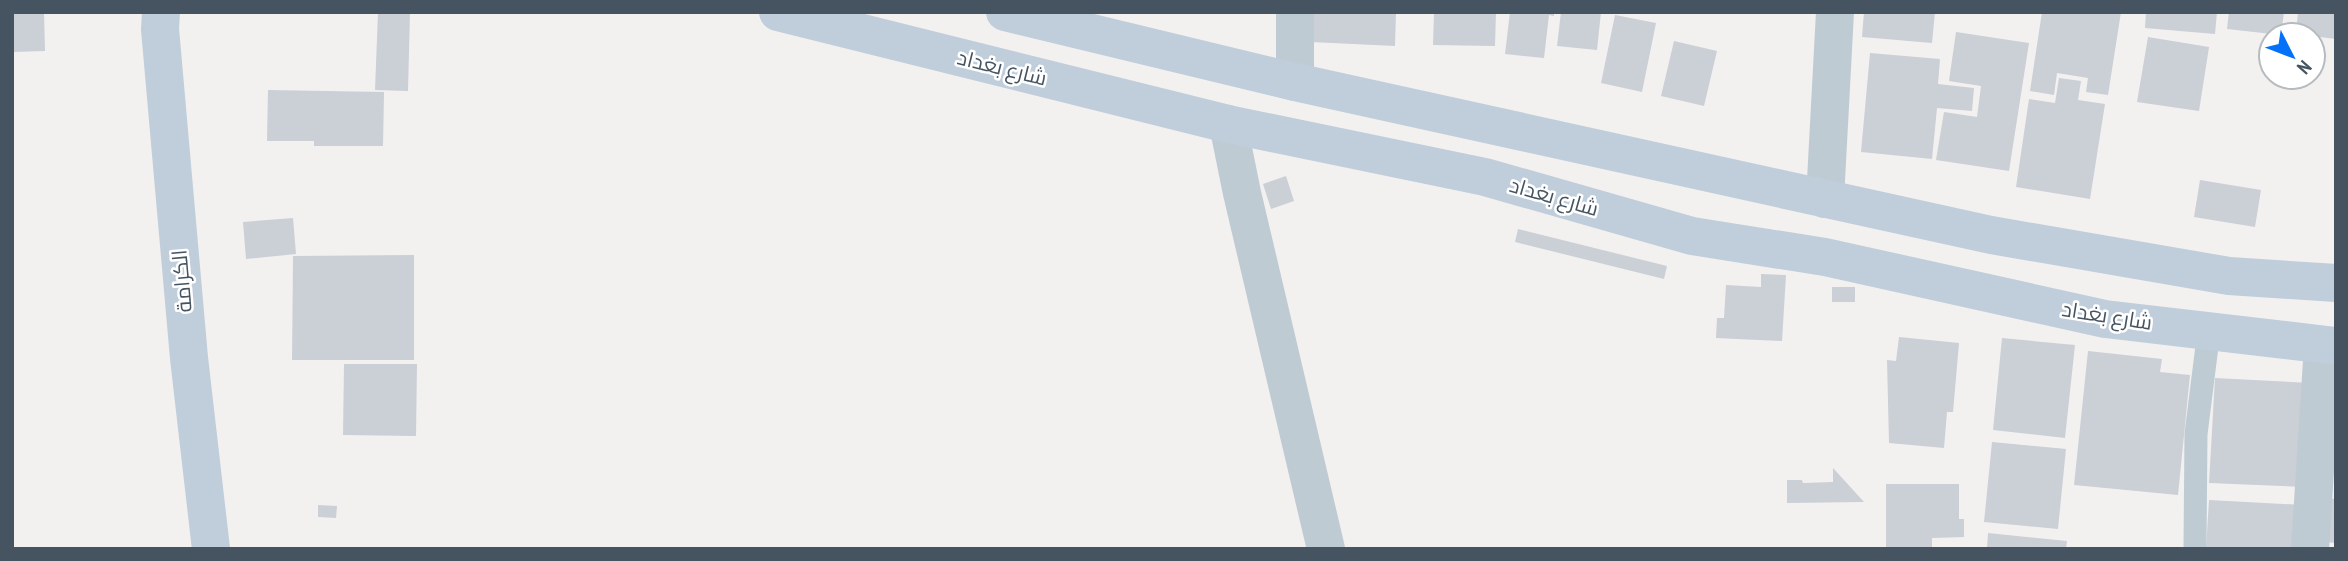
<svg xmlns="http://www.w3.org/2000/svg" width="2348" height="561" viewBox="0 0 2348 561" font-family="'PT Sans Narrow',Cairo,sans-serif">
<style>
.building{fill:#cbcfd6}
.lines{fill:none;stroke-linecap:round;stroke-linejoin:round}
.lane{stroke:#bfcbd3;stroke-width:23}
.street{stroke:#bfcbd3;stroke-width:38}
.secondary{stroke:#c0cddb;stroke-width:38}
.labels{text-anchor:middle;stroke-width:5;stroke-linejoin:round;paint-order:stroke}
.street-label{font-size:21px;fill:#455460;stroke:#fff}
</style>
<rect width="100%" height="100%" fill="#f3f0f0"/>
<g class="building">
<polygon points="12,12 44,12 45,51 12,52"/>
<polygon points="378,12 410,12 408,91 375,90"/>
<polygon points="1313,12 1396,12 1395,46 1311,42"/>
<polygon points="1434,12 1496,12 1495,46 1433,45"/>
<polygon points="1510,12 1554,12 1554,16 1549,15 1544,58 1505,54"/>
<polygon points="1561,12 1601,12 1597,50 1557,46"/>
<polygon points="1864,12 1935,12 1932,43 1862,37"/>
<polygon points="2042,12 2121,12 2108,95 2086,92 2088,78 2057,73 2054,95 2030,91"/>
<polygon points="2146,12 2217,12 2215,34 2145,28"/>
<polygon points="2229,12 2284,12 2281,35 2227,29"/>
<polygon points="2298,12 2336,12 2336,39 2296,34"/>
<polygon points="1615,15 1656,23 1642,92 1601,83"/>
<polygon points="1956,32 2029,43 2009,171 1936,160 1944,112 1977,117 1981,86 1949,81"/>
<polygon points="2148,37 2209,47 2199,111 2137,102"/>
<polygon points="1674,41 1717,51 1704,106 1661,96"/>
<polygon points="1870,53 1940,59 1938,84 1974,88 1972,111 1937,108 1932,159 1861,152"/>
<polygon points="2059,78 2081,81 2078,100 2105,104 2090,199 2016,187 2029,99 2055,103"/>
<polygon points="268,90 384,92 383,146 314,146 314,141 267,141"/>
<polygon points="1286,176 1294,201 1271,209 1263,184"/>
<polygon points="2200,180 2261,190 2255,227 2194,217"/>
<polygon points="293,218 296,254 246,259 243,222"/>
<polygon points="1518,229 1667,266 1664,279 1515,242"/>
<polygon points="414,255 414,360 292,360 293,256"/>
<polygon points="1761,274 1786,275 1782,341 1716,338 1717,318 1724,318 1726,285 1761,287"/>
<rect x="1832" y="287" width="23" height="15"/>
<polygon points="1899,337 1959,343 1953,412 1947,412 1944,448 1889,443 1887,360 1896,361"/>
<polygon points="2002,338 2075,345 2065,438 1993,430"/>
<polygon points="2088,351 2162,359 2160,372 2190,375 2178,495 2074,485"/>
<polygon points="344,364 417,364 416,436 343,435"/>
<polygon points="2215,378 2310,383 2304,487 2209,483"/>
<polygon points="1992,442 2066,449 2058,529 1984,522"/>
<polygon points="1833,468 1864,502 1787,503 1787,480 1802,480 1803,483 1833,482"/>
<polygon points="1886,484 1959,484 1959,519 1964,519 1964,537 1932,538 1932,549 1886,549"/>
<polygon points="2326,498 2336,499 2336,543 2322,542"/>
<polygon points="2209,500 2303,505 2301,549 2206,549"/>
<polygon points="318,505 337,506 336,518 318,517"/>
<polygon points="1988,533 2067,541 2066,549 1987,549"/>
</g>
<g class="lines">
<polyline class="lane" points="2195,546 2196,434 2209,330"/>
<g class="street">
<polyline points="1295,82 1295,12"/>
<polyline points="1228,124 1242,193 1326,549"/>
<polyline points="1825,199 1835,12"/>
<polyline points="2310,549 2323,345"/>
</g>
<g class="secondary">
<polyline points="161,12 160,29 189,358 211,549"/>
<polyline points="778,12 1228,124 1485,177 1692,236 1825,257 2105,319 2336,346"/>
<polyline points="1005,12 1295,82 1991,235 2229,276 2336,283"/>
</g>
</g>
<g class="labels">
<g class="street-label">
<text transform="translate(1002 68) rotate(14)" y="7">شارع بغداد</text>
<text transform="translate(1554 197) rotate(16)" y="7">شارع بغداد</text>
<text transform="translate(182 281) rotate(-95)" y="7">الكرامة</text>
<text transform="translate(2107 316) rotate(9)" y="7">شارع بغداد</text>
</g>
</g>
<rect width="2348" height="561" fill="none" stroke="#455460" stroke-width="28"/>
<g transform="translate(2292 56) rotate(132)"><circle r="33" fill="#ffffff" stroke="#b5bbbf" stroke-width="2"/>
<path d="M0-5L12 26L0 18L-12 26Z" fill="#0471f9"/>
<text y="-10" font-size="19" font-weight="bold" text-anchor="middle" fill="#455460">N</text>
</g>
</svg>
